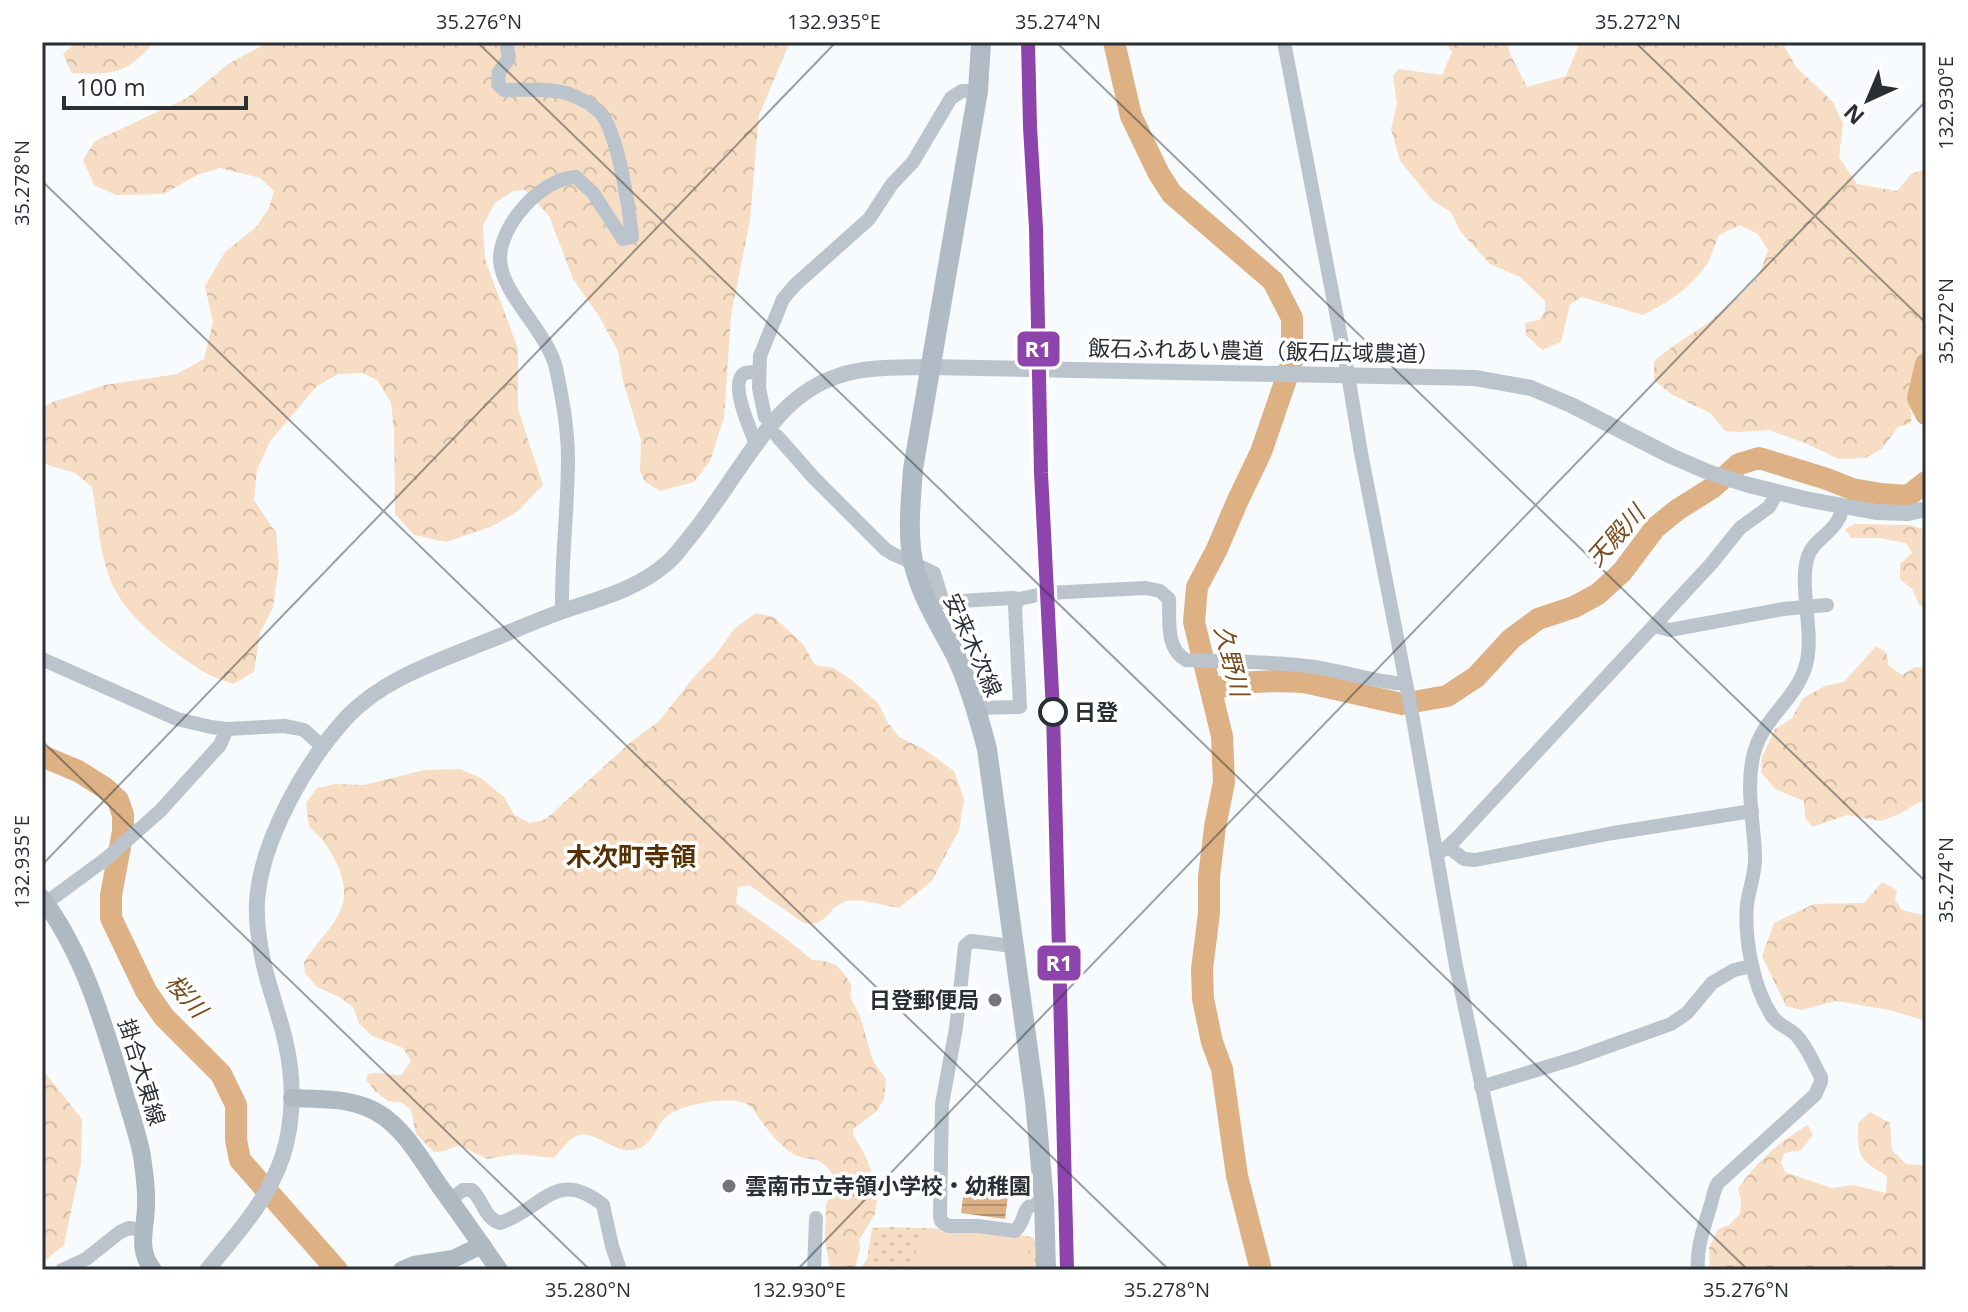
<svg xmlns="http://www.w3.org/2000/svg" width="1968" height="1312" viewBox="0 0 1968 1312" font-family="'Open Sans','Noto Sans JP',sans-serif">
<style>
.forest{fill:url(#forest-crowns)}
.park{fill:url(#park-dots)}
.pitch{fill:#f7ddc3}
.water{fill:url(#water-rules)}
.lines{fill:none;stroke-linecap:round;stroke-linejoin:round}
.river{stroke:#ddb184;stroke-width:22}
.minor{stroke:#bbc4cc;stroke-width:14}
.tertiary{stroke:#bbc4cc;stroke-width:16}
.secondary{stroke:#aeb9c2;stroke-width:18}
.primary{stroke:#b1bbc5;stroke-width:20}
.rail-1-casing{stroke:#fff;stroke-width:20}
.rail-1{stroke:#8e44ad;stroke-width:14}
.ticks{fill:none;stroke:#292f35;stroke-width:2;stroke-opacity:0.45}
.stop-dot{fill:#fff;stroke:#292f35;stroke-width:4}
.poi-dot{fill:#71767b;stroke:#fff;stroke-width:3}
.labels{text-anchor:middle;stroke-width:7;stroke-linejoin:round;paint-order:stroke}
.street-label{font-size:22px;fill:#292f35;stroke:#fff}
.stop-label{font-size:22px;font-weight:bold;fill:#292f35;stroke:#fff;text-anchor:start}
.poi-label{font-size:22px;font-weight:bold;fill:#292f35;stroke:#fff;text-anchor:end}
.water-label{font-size:24px;font-style:italic;fill:#784c1d;stroke:#fff}
.quarter-label{font-size:26px;font-weight:bold;fill:#563000;stroke:#fff}
.line-badge{stroke:#fff;stroke-width:3}
.badge-label{font-size:22px;text-anchor:middle;font-weight:bold;fill:#fff}
.neatline{fill:none;stroke:#292f35;stroke-width:3}
.ticks-label{font-size:20px;text-anchor:middle;fill:#292f35}
</style>
<defs>
<pattern id="forest-crowns" width="20" height="18" patternUnits="userSpaceOnUse" patternTransform="scale(2)"><rect width="20" height="18" fill="#f7ddc3"/><path d="M2 6a3 3 0 1 1 6 0M12 15a3 3 0 1 1 6 0" fill="none" stroke="#d4bea8"/></pattern>
<pattern id="park-dots" width="8" height="8" patternUnits="userSpaceOnUse" patternTransform="scale(2)"><rect width="8" height="8" fill="#f7ddc3"/><path d="M2 2h.1M6 6h.1" fill="none" stroke="#d4bea8" stroke-width="1.8" stroke-linecap="round"/></pattern>
<pattern id="water-rules" width="6" height="5" patternUnits="userSpaceOnUse" patternTransform="scale(2)"><rect width="6" height="5" fill="#ddb184"/><path d="M0 2.5h6" fill="none" stroke="#b3906d"/></pattern>
</defs>
<rect width="100%" height="100%" fill="#f8fbfd"/>
<g class="forest">
<path d="M76 42H154C127 74 112 75 72 73L63 54Z"/>
<path d="M269 42H411L415 45H441L443 42H790L759 115 750 220 731 316 724 418 710 461 694 482 660 491 645 482 640 471 641 440 623 381 618 351 599 316 573 279 549 216 525 190 513 191 495 203 483 225 485 259 518 349V409L543 485 518 511 493 526 446 542 414 535 395 514 394 432 391 402 377 380 362 373 338 374 316 387 270 441 257 470 254 500 276 533 279 565 273 607 260 633 254 672 233 684C223 680 213 677 204 672 173 653 127 618 112 584 99 554 98 518 92 487L75 473 45 464 42 468V408L53 402 105 385 177 374 204 359 213 322 205 286 225 252 256 227 269 208 274 191 260 178 220 168 197 175 164 194 116 195 94 185 83 160 95 141 187 98 228 64Z"/>
<path d="M1445 42H1508L1509 52 1527 87 1566 76 1578 47V42H1782L1796 67 1833 102 1843 124 1839 157 1857 184 1897 191 1911 174 1926 169V350C1909 371 1911 397 1911 423L1898 427 1882 449 1865 458 1839 459 1805 443 1769 430 1739 432 1725 431 1710 413 1671 394 1654 380V361L1676 344 1708 323 1737 298 1759 276 1768 250 1758 234 1740 225 1719 235C1715 244 1712 255 1707 264 1692 287 1667 303 1643 315L1582 297 1570 304 1561 342 1542 350 1526 335 1525 323 1539 320 1545 311V301L1520 277 1490 264 1460 231 1451 212 1433 201 1400 161 1391 129 1397 103 1393 76 1399 69 1442 75 1452 52Z"/>
<polygon points="1855,524 1910,525 1926,530 1926,610 1919,604 1912,589 1900,579 1900,564 1912,553 1906,543 1879,538 1851,538 1845,529"/>
<path d="M756 613 774 617 803 644 815 665 834 668 853 681 878 703 888 723 899 737 922 748 954 771 964 799 959 830 932 881 899 908C886 906 859 898 848 901 828 905 828 928 804 923L749 885 738 887 736 903 789 941 812 960C836 961 840 966 852 986L850 996 861 1019 873 1061 886 1079 884 1099 877 1111 853 1129V1134L866 1157 875 1181 877 1200 875 1214 859 1240 860 1248 855 1270H830L825 1238 826 1204 832 1193 835 1179C820 1149 806 1166 786 1149 776 1141 768 1130 761 1121 758 1117 754 1109 750 1106 734 1094 682 1104 667 1116 656 1125 654 1142 640 1148 616 1159 596 1127 576 1136 568 1140 560 1151 554 1158L516 1154 487 1159 459 1145 444 1151 434 1152 416 1134 411 1109 400 1102 388 1101 375 1091 366 1080 368 1074C378 1071 390 1076 401 1075L411 1061 403 1048 372 1036 359 1023 353 1007 341 998 317 987 305 973 304 962C328 925 359 910 336 862 329 848 322 837 309 827L306 803 317 788 335 784 364 785 424 770 460 769 481 778 504 797 514 815 530 823 546 819 632 741 659 721 693 678 717 653 734 629Z"/>
<polygon points="1876,646 1886,652 1889,666 1902,675 1915,667 1926,668 1926,798 1900,814 1880,821 1847,815 1812,827 1805,817 1804,801 1775,789 1761,772 1762,757 1775,729 1792,718 1803,698 1825,686 1844,682"/>
<polygon points="1882,882 1897,890 1895,900 1902,910 1926,916 1926,1021 1889,1010 1836,1001 1801,1010 1786,1006 1762,956 1774,923 1814,904 1864,903"/>
<polygon points="42,1069 82,1119 81,1163 64,1245 42,1263"/>
<path d="M1870 1112 1890 1123 1892 1150 1906 1164 1926 1165V1270H1710L1709 1248 1718 1229 1729 1225 1740 1214 1741 1200 1738 1189C1756 1162 1780 1141 1808 1125L1813 1135 1801 1150 1784 1153 1781 1163 1785 1172 1832 1188 1854 1185 1886 1193 1887 1176C1857 1159 1858 1156 1858 1123Z"/>
</g>
<polygon class="park" points="889,1227 982,1230 1032,1237 1035,1240 1037,1270 860,1270 867,1259 872,1228"/>
<polygon class="pitch" points="938,1229 964,1233 982,1231 1026,1238 1028,1243 1029,1270 913,1270 919,1235 923,1230"/>
<polygon class="water" points="964,1190 1008,1196 1005,1219 961,1213"/>
<g class="lines">
<g class="river">
<polyline points="1114,42 1131,116 1159,174 1172,194 1273,281 1292,318 1292,362 1261,452 1237,502 1217,549 1197,587 1194,622 1222,736 1224,782 1215,827 1209,877 1209,913 1202,969 1203,999 1212,1042 1222,1069 1237,1176 1261,1270"/>
<polyline points="1926,364 1918,398 1926,414"/>
<polyline points="1212,690 1234,683 1276,681 1304,682 1402,704 1447,696 1476,677 1511,639 1538,619 1574,607 1598,594 1622,572 1655,528 1677,510 1712,488 1739,464 1759,458 1827,479 1852,489 1881,494 1908,496 1926,482"/>
<polyline points="42,756 78,771 105,788 118,800 123,815 123,831 111,895 111,918 146,991 164,1017 221,1074 236,1105 236,1140 240,1160 337,1270"/>
</g>
<g class="minor">
<path d="M506 42 509 58 499 72 498 84 504 90C524 90 547 88 566 93 579 97 596 106 603 116 619 141 629 206 632 237L623 239 593 193 576 177C542 178 499 225 500 260 502 295 547 331 556 368 562 397 568 428 568 459 568 510 561 560 562 611"/>
<polyline points="1284,42 1348,375 1361,453 1413,719 1456,966 1521,1270"/>
<polyline points="765,417 759,388 760,356 783,299 795,285 869,219 892,184 913,162 951,98 962,91 978,91"/>
<path d="M777 436 814 478 885 549 893 554 934 573 943 602 1012 598 1019 599 1047 593 1146 588 1160 591 1169 599C1170 621 1165 648 1186 660 1228 662 1273 661 1315 667 1346 672 1375 682 1406 684"/>
<path d="M756 444C751 431 728 382 745 373 748 372 756 372 759 372"/>
<polyline points="1654,626 1670,630 1783,609 1827,605"/>
<polyline points="42,659 177,719 211,727 227,729 284,726 295,728 304,730 322,746"/>
<polyline points="977,708 1020,707 1015,606 1019,599"/>
<polyline points="1448,847 1464,859 1475,860 1613,833 1752,811"/>
<polyline points="1436,853 1445,849 1457,838 1711,564 1740,528 1769,507 1777,493"/>
<polyline points="46,903 107,858 160,811 220,745 227,729"/>
<path d="M1013 946 971 941 965 946 956 1028 942 1104 940 1216 941 1221 948 1226H978L1015 1231C1030 1216 1017 1206 1044 1201"/>
<polyline points="1481,1087 1576,1058 1671,1024 1687,1013 1712,983 1734,970 1752,966"/>
<path d="M450 1200 463 1190H472C483 1200 484 1218 500 1223 543 1209 556 1167 603 1205L612 1246 620 1270"/>
<polyline points="62,1270 86,1259 120,1232 129,1228 142,1230"/>
<polyline points="814,1270 816,1218"/>
<path d="M1698 1270C1696 1248 1704 1228 1710 1207 1713 1199 1713 1191 1718 1183L1815 1095 1821 1082V1077C1813 1063 1807 1046 1796 1035 1789 1028 1778 1025 1772 1016 1753 987 1744 938 1747 904 1749 889 1756 872 1755 856 1754 822 1745 787 1754 753 1764 716 1796 700 1806 665 1815 631 1798 586 1808 556 1814 539 1832 534 1839 518 1841 515 1841 511 1842 507"/>
</g>
<path class="tertiary" d="M207 1270C236 1235 269 1199 283 1155 294 1120 294 1080 286 1044 280 1016 269 989 263 961 259 942 256 922 257 903 260 841 307 760 348 716 384 679 434 663 480 644 509 633 537 620 566 610 602 598 639 588 667 563 674 558 679 550 685 543 703 521 719 498 735 474 763 434 789 392 838 376 866 366 900 368 929 367L1475 378 1531 388 1571 405 1671 456 1708 472 1745 484 1805 499 1876 512 1908 513 1926 509"/>
<g class="secondary">
<path d="M42 898C82 952 101 1015 120 1078 127 1104 137 1130 142 1156 144 1172 147 1189 146 1205 146 1228 136 1249 153 1270"/>
<path d="M292 1098C317 1099 343 1098 366 1107 401 1120 421 1160 441 1188 461 1215 480 1243 499 1270"/>
<polyline points="402,1270 414,1265 453,1259 482,1245"/>
</g>
<path class="primary" d="M981 42 978 91 913 469C911 500 907 531 913 561 920 595 940 625 956 656 970 686 979 718 987 749L1035 1101 1044 1201 1046 1270"/>
<defs>
<polyline id="rail-1" points="1028,42 1030,127 1036,228 1041,473 1053,712 1067,1270"/>
</defs>
<use href="#rail-1" class="rail-1-casing"/>
<use href="#rail-1" class="rail-1"/>
</g>
<path class="ticks" d="M477 42 1748 1270M1056 42 1926 882M1635 42 1926 323M42 181 1169 1270M42 741 590 1270M42 865 836 42M797 1270 1926 101"/>
<circle class="stop-dot" cx="1053" cy="712" r="13"/>
<g class="poi-dot">
<circle cx="995" cy="1000" r="8"/>
<circle cx="729" cy="1186" r="8"/>
</g>
<g class="labels">
<g class="street-label">
<text transform="translate(1264 351) rotate(1)" y="8">飯石ふれあい農道（飯石広域農道）</text>
<text transform="translate(973 645) rotate(66)" y="8">安来木次線</text>
<text transform="translate(142 1072) rotate(73)" y="8">掛合大東線</text>
</g>
<g class="stop-label">
<text x="1074" y="720">日登</text>
</g>
<g class="poi-label">
<text x="979" y="1008">日登郵便局</text>
<text x="745" y="1194" text-anchor="start">雲南市立寺領小学校・幼稚園</text>
</g>
<g class="water-label">
<text transform="translate(1616 536) rotate(-48)" y="8">天殿川</text>
<text transform="translate(1231 661) rotate(76)" y="8">久野川</text>
<text transform="translate(186 996) rotate(49)" y="8">桜川</text>
</g>
<g class="quarter-label">
<text x="631" y="866">木次町寺領</text>
</g>
</g>
<g class="line-badge">
<rect x="1016" y="330" width="45" height="38" rx="8" fill="#8e44ad"/>
<rect x="1036" y="944" width="46" height="38" rx="8" fill="#8e44ad"/>
</g>
<g class="badge-label">
<text x="1038" y="357">R1</text>
<text x="1059" y="971">R1</text>
</g>
<rect width="1968" height="1312" fill="none" stroke="#ffffff" stroke-width="88"/>
<g transform="translate(1868 100) rotate(224)" stroke="#ffffff" stroke-width="6" paint-order="stroke">
<path d="M0-6L14 30L0 20L-14 30Z" fill="#292f35"/>
<text y="-12" font-size="22" font-weight="bold" text-anchor="middle" fill="#292f35">N</text>
</g>
<path d="M64 96v12h182v-12" fill="none" stroke="#292f35" stroke-width="4"/>
<text x="76" y="96" font-size="24" fill="#292f35" stroke="#ffffff" stroke-width="6" paint-order="stroke">100 m</text>
<rect x="44" y="44" width="1880" height="1224" class="neatline"/>
<g class="ticks-label">
<text x="479" y="29">35.276°N</text>
<text x="834" y="29">132.935°E</text>
<text x="1058" y="29">35.274°N</text>
<text x="1638" y="29">35.272°N</text>
<text transform="translate(1946 103) rotate(-90)" y="7">132.930°E</text>
<text transform="translate(22 183) rotate(-90)" y="7">35.278°N</text>
<text transform="translate(1946 321) rotate(-90)" y="7">35.272°N</text>
<text transform="translate(22 862) rotate(-90)" y="7">132.935°E</text>
<text transform="translate(1946 880) rotate(-90)" y="7">35.274°N</text>
<text x="588" y="1297">35.280°N</text>
<text x="799" y="1297">132.930°E</text>
<text x="1167" y="1297">35.278°N</text>
<text x="1746" y="1297">35.276°N</text>
</g>
</svg>
